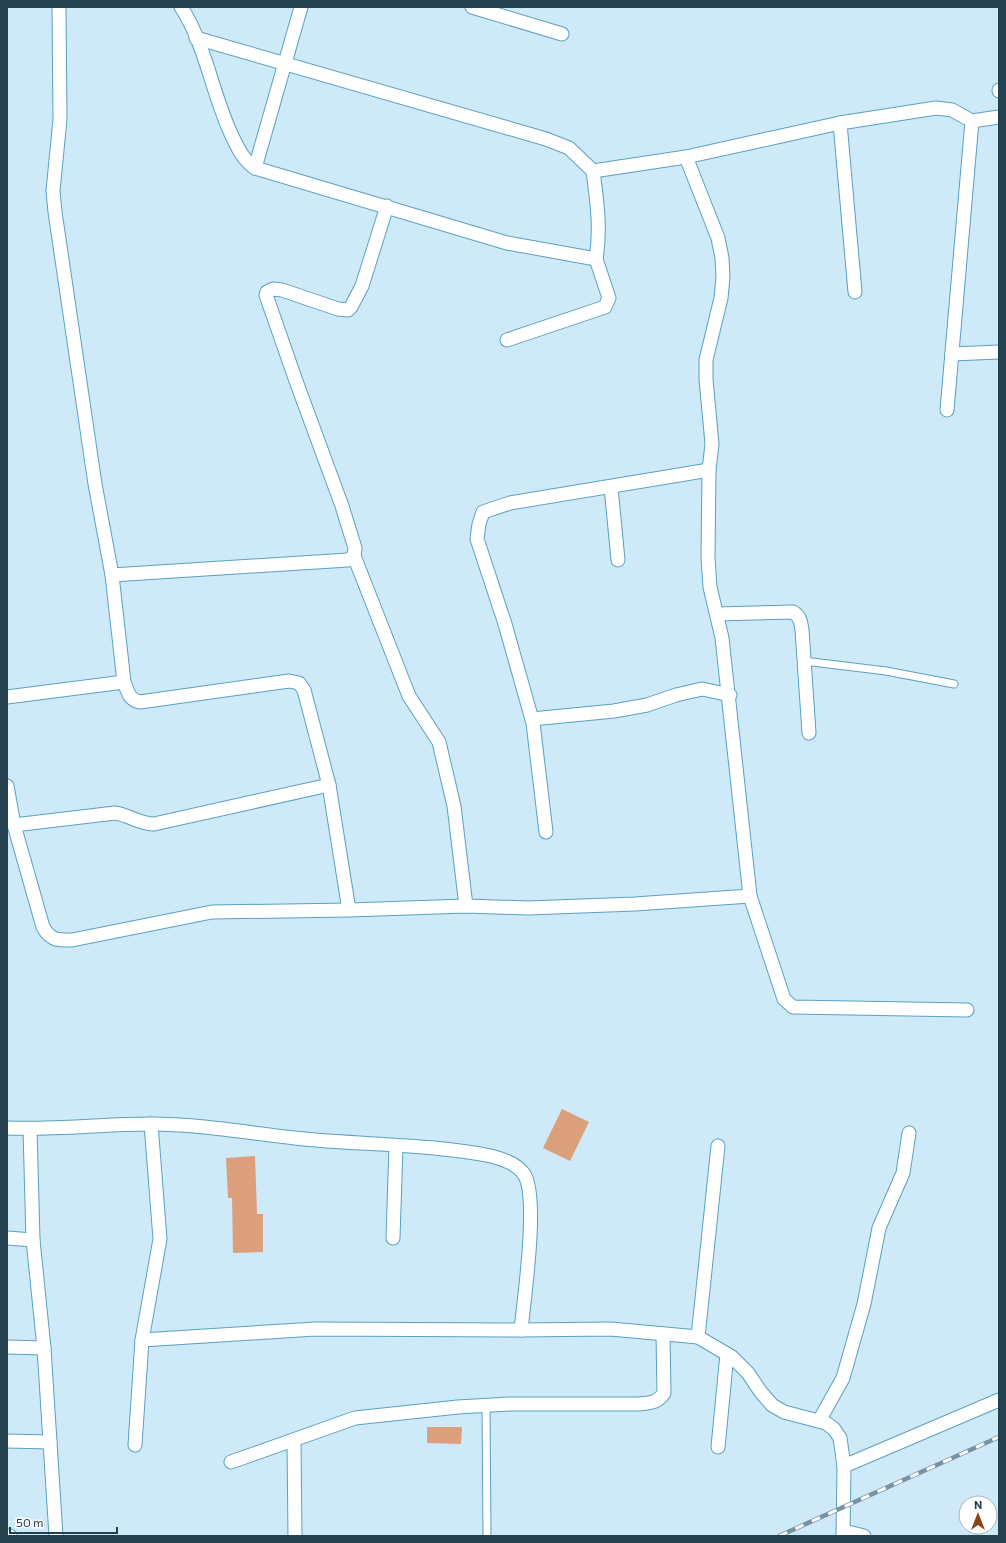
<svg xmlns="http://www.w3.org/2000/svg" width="1006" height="1543" viewBox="0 0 1006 1543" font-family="Commissioner,sans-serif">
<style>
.building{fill:#db9f7c}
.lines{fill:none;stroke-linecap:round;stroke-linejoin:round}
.service-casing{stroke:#5aa0c1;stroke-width:9}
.minor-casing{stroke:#5aa0c1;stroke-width:15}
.service{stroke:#fff;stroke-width:7}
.minor{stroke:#fff;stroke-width:13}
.rail-casing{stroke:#7793a1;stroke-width:4.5}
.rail{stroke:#fff;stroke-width:3;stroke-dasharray:9;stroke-linecap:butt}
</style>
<rect width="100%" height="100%" fill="#cee9f7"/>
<g class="building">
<polygon points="562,1109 589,1122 570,1161 543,1148"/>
<polygon points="255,1156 257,1214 263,1214 263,1252 233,1253 232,1198 228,1198 226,1158"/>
<polygon points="427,1427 462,1427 461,1444 427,1443"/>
</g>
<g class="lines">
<defs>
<g id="service">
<polyline points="804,661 886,671 954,684"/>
<polyline points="486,1405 487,1536"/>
</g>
<g id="minor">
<path d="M59 7 60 119 53 191 55 212 95 484 112 575 124 682C128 692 129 700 140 702L289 681 299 683 304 690 329 785 349 910 466 906 528 908 635 904 750 896"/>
<path d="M181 7C206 45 212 94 232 136 238 148 243 160 255 168L507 243 596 259C601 229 597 201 593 171"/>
<polyline points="472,7 562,34"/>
<polyline points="196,38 546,139 569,148 593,171 686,157 840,123 936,108 952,110 972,121 999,117"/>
<polyline points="999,90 999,91"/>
<polyline points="840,123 855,292"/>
<polyline points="686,157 718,238 722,258 723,277 721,298 706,360 706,379 712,444 709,470 708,558 710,587 722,638 750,896 784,999 793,1007 967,1010"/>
<polyline points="255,168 301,7"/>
<polyline points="507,340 605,307 609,298 596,259"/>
<polyline points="952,354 999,352"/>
<polyline points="947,410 972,121"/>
<polyline points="611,487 618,560"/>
<polyline points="354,556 409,696 439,742 454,806 466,906"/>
<polyline points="112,575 348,560 354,556 355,548 342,506 296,381 266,295 267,292 273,289 282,290 338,309 348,310 351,307 362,286 387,206"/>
<path d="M717 614 793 612C800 616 801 623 802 630L809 733"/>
<polyline points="7,697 124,682"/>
<polyline points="532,719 614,711 647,705 676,695 702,689 730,695"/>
<path d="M7 786 14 825 43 927C51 941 58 940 72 940L212 912 349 910"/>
<path d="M14 825 115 813C129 815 140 824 154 824L329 785"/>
<polyline points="546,832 533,723 505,624 477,539 479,524 483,512 510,503 709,470"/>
<path d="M7 1128C55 1130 103 1124 151 1124 202 1124 253 1134 304 1139 365 1145 432 1144 491 1156 503 1159 517 1164 524 1174 539 1197 524 1299 521 1330L611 1329 698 1337 732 1357 748 1373 760 1391 772 1405 784 1412 826 1423 834 1429 840 1438 844 1466 843 1536"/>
<polyline points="30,1129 33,1240 44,1348 56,1536"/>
<polyline points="7,1238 33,1240"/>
<polyline points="393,1238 396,1146"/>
<polyline points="698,1337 718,1146"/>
<polyline points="142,1340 315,1329 521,1330"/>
<polyline points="7,1347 44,1348"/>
<polyline points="819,1421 843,1378 864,1304 879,1228 903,1173 909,1133"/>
<polyline points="294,1440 295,1536"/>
<polyline points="7,1441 50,1442"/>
<polyline points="135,1445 142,1340 160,1239 151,1124"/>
<polyline points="718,1447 727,1354"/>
<path d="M231 1462 355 1418 458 1407 509 1404H639C649 1403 658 1403 664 1393L663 1334"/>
<polyline points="844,1466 999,1400"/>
<polyline points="844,1531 864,1536"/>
<polyline points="7,1536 10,1536"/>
</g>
</defs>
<use href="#service" class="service-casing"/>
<use href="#minor" class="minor-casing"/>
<use href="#service" class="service"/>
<use href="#minor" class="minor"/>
<defs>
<polyline id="rail" points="779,1536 999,1437"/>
</defs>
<use href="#rail" class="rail-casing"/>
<use href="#rail" class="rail"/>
</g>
<rect width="1006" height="1543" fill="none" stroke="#244150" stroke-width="16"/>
<g transform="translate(978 1515)"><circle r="19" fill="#ffffff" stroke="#a7b3b9"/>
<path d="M0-3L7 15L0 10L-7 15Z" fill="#874416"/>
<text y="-6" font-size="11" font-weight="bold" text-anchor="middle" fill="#244150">N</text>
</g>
<path d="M10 1527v6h107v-6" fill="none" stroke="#244150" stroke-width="2"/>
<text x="16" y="1527" font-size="12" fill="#244150" stroke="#ffffff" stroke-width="3" paint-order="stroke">50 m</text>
</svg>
